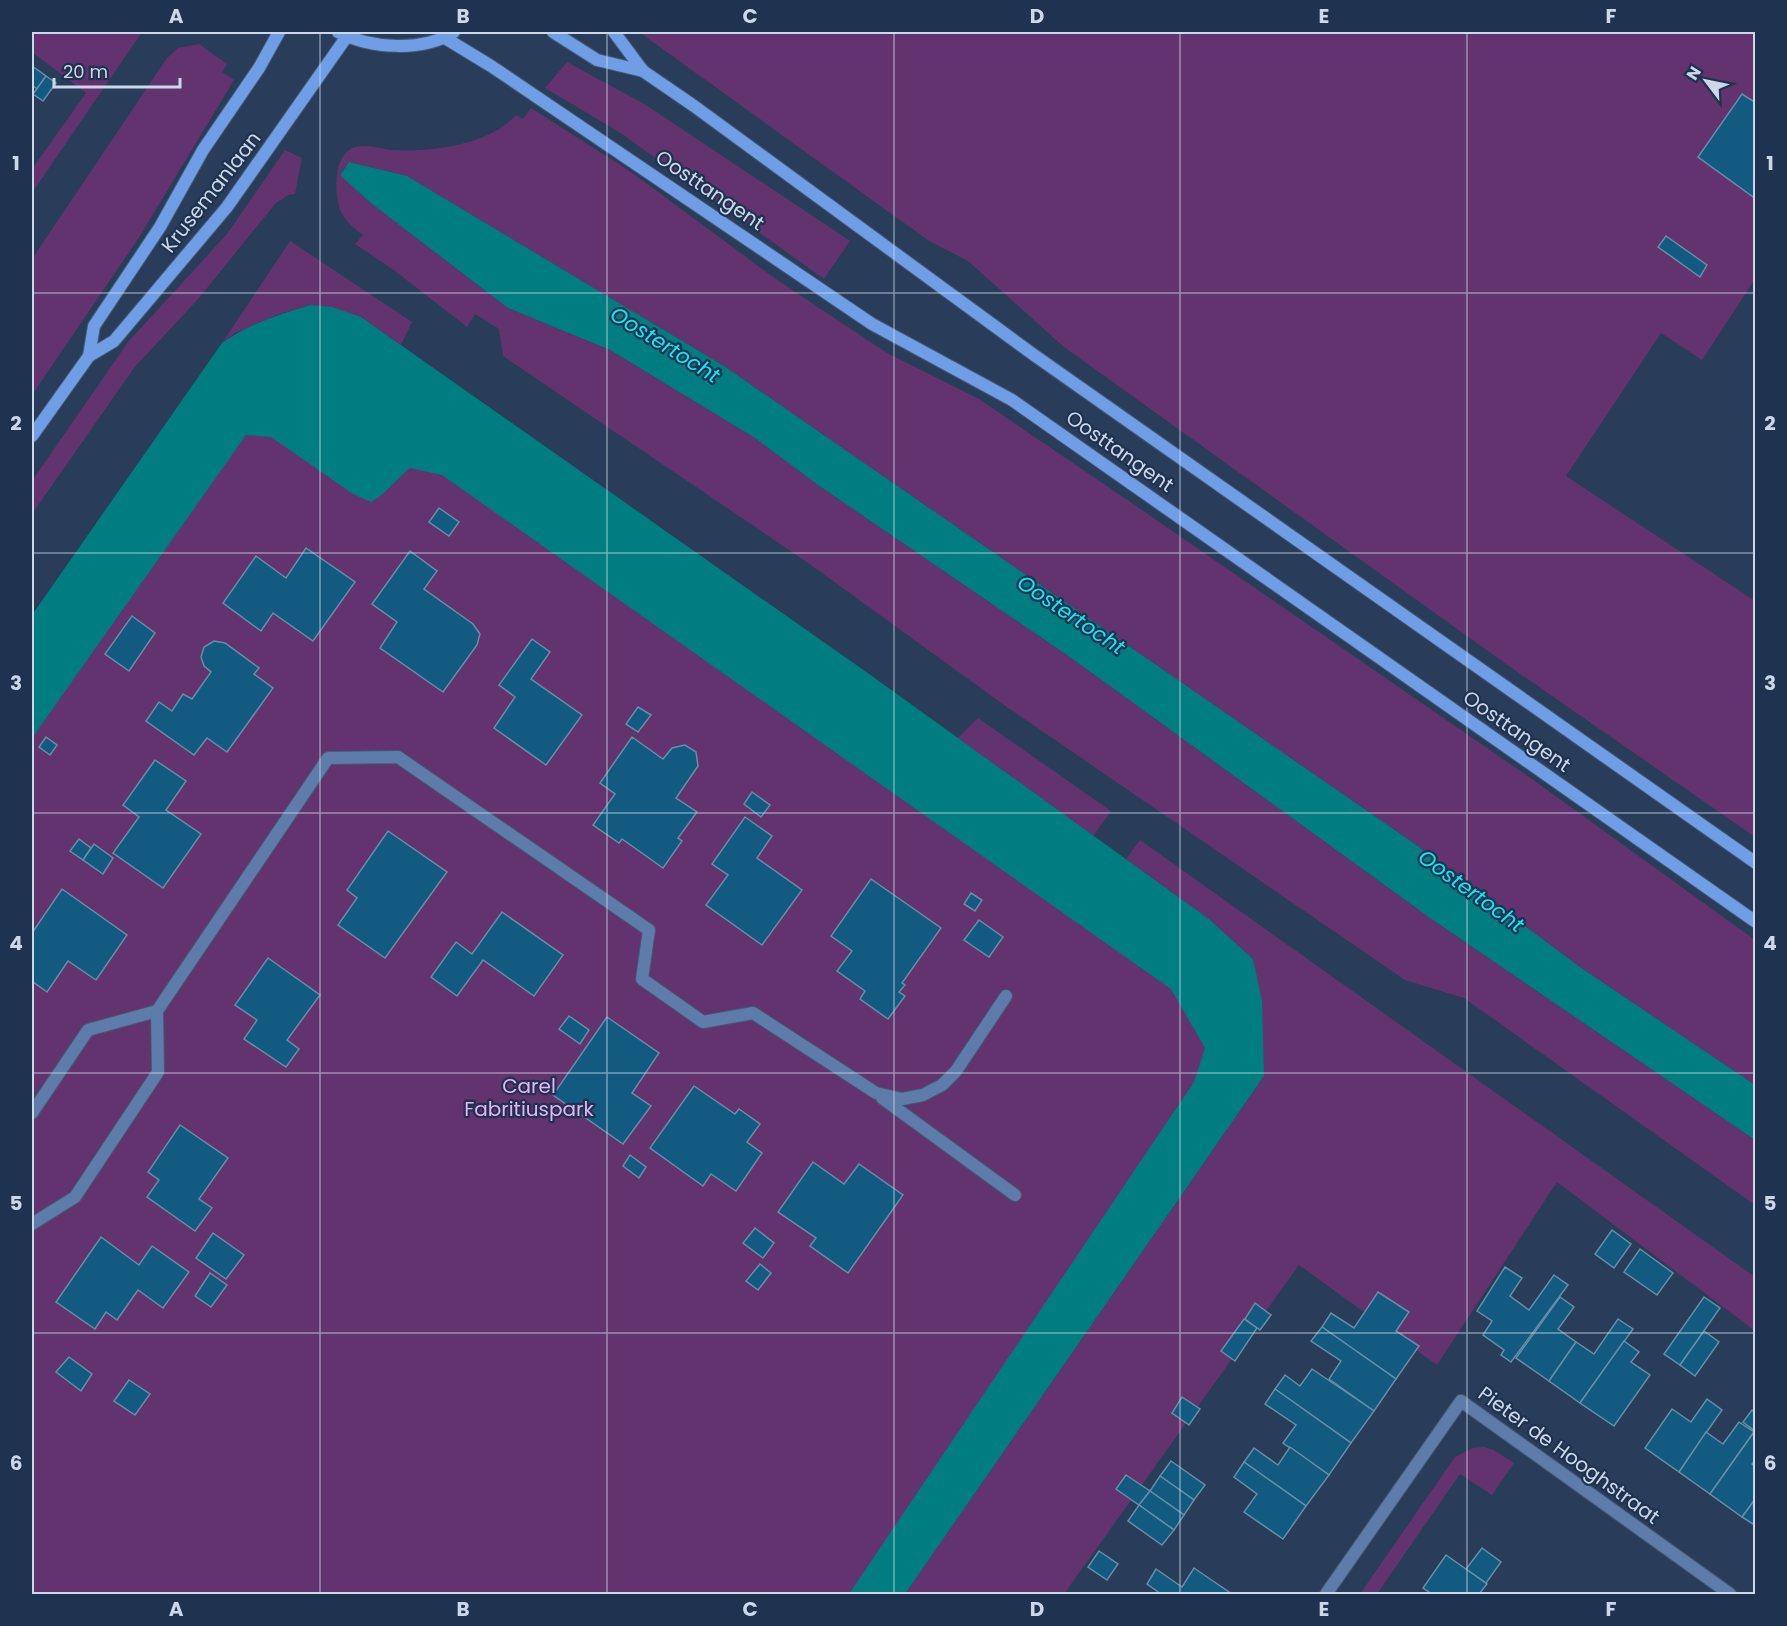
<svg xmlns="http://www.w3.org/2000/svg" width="1787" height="1626" viewBox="0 0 1787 1626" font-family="Poppins,sans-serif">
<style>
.green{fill:#63336f}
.water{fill:#007d81}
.building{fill:#135a81;stroke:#678da7;stroke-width:1.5}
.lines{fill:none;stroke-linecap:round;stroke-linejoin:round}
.minor-casing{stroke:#465874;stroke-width:14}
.secondary-casing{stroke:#465874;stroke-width:14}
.minor{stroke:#5e7ca9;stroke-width:12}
.secondary{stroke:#6f9ee7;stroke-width:12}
.grid{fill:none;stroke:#ccd8ea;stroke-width:1.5;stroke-opacity:0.55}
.labels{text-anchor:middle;stroke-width:4.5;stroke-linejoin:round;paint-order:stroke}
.street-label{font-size:20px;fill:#ccd8ea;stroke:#1f324f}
.park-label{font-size:20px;fill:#eab1fa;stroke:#1f324f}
.water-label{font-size:21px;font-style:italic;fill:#0aebf3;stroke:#1f324f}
.neatline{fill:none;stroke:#ccd8ea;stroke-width:2}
.grid-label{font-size:20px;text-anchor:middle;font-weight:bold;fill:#ccd8ea}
</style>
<rect width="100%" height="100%" fill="#293c5a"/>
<g class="green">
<polygon points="32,32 142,32 32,193 32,169 86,93 32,52"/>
<polygon points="639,32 1755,32 1755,279 1702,360 1661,333 1566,476 1755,601 1755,837 1506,664 1064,347 968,261 929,241"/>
<polygon points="199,44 227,64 222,72 234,80 138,239 32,395 32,259 167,58 178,48"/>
<polygon points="567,62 646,105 850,241 824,279 619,132 545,88"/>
<path d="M531 108 631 172 780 282 887 353 979 399 1123 497 1532 779 1755 940V1085L1580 967 1415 844 724 366 407 176 349 162 340 174 372 204 508 308 610 350 755 438 818 485 1074 660 1430 918 1755 1140V1205L1464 998 1405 980 1004 705 811 565 503 356 499 329 475 314 467 327 395 271 355 244 363 235C354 228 346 222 341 212 334 195 332 153 356 147 367 144 381 149 392 150 432 152 489 145 516 115L523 119Z"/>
<polygon points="285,150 302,158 295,194 288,195 275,204 199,298 134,368 32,514 32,481 128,342 227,234"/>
<polygon points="290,241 412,322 401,345 361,317 311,305 279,314 235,333 222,343"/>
<polygon points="258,340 1253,959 1209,919 1126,859 1140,840 1755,1277 1755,1331 1557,1182 1437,1365 1299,1265 1064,1594 905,1594 1264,1076 1264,1072 881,1594 32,1594 32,675"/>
<polygon points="978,718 1111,811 1093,836 958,738"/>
<polygon points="1484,1447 1494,1450 1514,1463 1492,1495 1460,1474 1377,1594 1360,1594 1455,1457 1473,1448"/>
</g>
<g class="water">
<polygon points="349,162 407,176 724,366 1415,844 1580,967 1755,1085 1755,1140 1430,918 1074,660 818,485 755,438 610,350 508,308 372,204 340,175"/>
<path d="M311 305 332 307 361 317 872 676 1209 919 1253 959 1262 1001 1264 1076 905 1594H849L1194 1082 1205 1048 1171 989 442 475 410 468C396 479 387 493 371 502L353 494 271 437 246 435 32 738V615L222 343C248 324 280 314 311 305Z"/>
</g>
<g class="building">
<polygon points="32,66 46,76 37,89 32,85"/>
<polygon points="46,76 56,83 43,101 33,94"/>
<polygon points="1742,94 1756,103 1756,199 1698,157"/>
<polygon points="1666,236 1707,265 1700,277 1658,247"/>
<polygon points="439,508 459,522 449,536 429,522"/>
<polygon points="306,548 355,582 313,641 273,613 261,631 223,603 256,556 286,578"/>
<polygon points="410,551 437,571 424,589 473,624 480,634 477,645 443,692 380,648 397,622 372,604"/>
<polygon points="132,616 155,633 129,671 105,654"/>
<polygon points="532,639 550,652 531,679 582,715 546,765 494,728 515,697 499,685"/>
<polygon points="214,641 225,643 259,668 254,674 273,688 227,752 207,738 194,755 146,721 159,702 172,711 183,694 192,699 211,672 204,666 201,657 204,647"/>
<polygon points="638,707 651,715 638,732 626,724"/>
<polygon points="46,737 57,745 50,755 39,747"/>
<polygon points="632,737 663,759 672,748 685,745 696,752 698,766 676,798 697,812 678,838 682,841 663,868 622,839 619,843 593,825 615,794 600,783"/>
<polygon points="155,760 186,781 166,810 201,834 163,888 113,853 139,817 123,805"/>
<polygon points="752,792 770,805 761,817 744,804"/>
<polygon points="745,817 772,836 757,858 802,890 762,945 706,905 728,875 712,864"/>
<polygon points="388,831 447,872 385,958 338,925 357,898 347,890"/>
<polygon points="79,839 91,848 83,860 70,851"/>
<polygon points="94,844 113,858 103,874 83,860"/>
<polygon points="871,879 941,928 902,983 905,985 899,992 905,996 888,1019 860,999 865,991 837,971 852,951 831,936"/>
<polygon points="62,889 127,935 96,980 68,961 47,992 32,981 32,933"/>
<polygon points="971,893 982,900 975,911 964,904"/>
<polygon points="502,912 563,955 534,996 483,960 457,996 431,977 456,942 472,954"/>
<polygon points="979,920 1003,937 989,957 964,940"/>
<polygon points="268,958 320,995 287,1040 299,1049 286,1067 244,1039 257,1020 235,1005"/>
<polygon points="569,1016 589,1030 580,1044 559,1029"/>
<polygon points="607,1017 659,1053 632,1093 651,1106 623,1144 553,1095"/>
<polygon points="694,1086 735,1114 739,1109 760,1124 747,1142 762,1153 736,1191 711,1174 703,1186 650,1148"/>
<polygon points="180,1125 228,1158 199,1199 212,1208 195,1231 147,1197 159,1180 148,1172"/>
<polygon points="630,1155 646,1167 639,1178 623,1166"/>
<polygon points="813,1162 844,1184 859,1164 903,1195 848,1273 810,1246 816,1238 778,1212"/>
<polygon points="755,1228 774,1243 763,1258 743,1243"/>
<polygon points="1612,1230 1631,1244 1614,1268 1595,1254"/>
<polygon points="213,1233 244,1255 226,1279 196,1258"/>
<polygon points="101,1237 139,1265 152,1246 189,1272 163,1308 138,1290 117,1320 106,1312 95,1329 56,1302"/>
<polygon points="1640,1249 1673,1273 1657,1295 1624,1272"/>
<polygon points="760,1264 771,1273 758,1290 746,1281"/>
<polygon points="1505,1267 1522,1278 1510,1296 1529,1310 1554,1275 1568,1285 1511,1362 1501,1355 1504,1350 1483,1335 1492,1321 1477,1311"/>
<polygon points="210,1273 227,1285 211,1307 195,1296"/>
<polygon points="1378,1292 1409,1312 1396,1331 1419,1346 1396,1379 1322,1327 1331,1313 1354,1328"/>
<polygon points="1560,1297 1574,1307 1558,1329 1576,1342 1549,1381 1516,1358"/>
<polygon points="1704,1297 1720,1308 1680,1365 1664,1354"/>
<polygon points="1255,1303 1271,1315 1260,1330 1245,1319"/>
<polygon points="1244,1319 1257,1328 1235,1361 1221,1351"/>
<polygon points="1618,1319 1633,1329 1580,1403 1549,1381 1576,1342 1594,1354"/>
<polygon points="1322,1327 1396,1379 1374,1411 1329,1379 1341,1361 1311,1341"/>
<polygon points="1704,1331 1719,1342 1695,1376 1680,1365"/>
<polygon points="1624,1341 1639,1352 1631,1362 1650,1375 1614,1426 1580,1403"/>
<polygon points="69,1357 92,1374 81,1391 56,1372"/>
<polygon points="1312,1369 1374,1411 1351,1443 1275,1389 1285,1375 1300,1386"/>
<polygon points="129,1380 150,1394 135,1415 114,1401"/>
<polygon points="1275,1389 1351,1443 1329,1475 1283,1443 1296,1425 1265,1404"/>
<polygon points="1182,1397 1200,1409 1189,1425 1172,1413"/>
<polygon points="1707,1399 1722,1410 1679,1472 1645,1448 1672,1409 1691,1422"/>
<polygon points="1752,1410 1756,1413 1755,1431 1743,1422"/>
<polygon points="1739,1422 1754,1432 1710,1494 1679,1472 1706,1432 1723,1444"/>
<polygon points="1754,1432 1756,1459 1752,1464 1756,1467 1756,1498 1742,1517 1710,1494"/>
<polygon points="1290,1447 1329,1475 1306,1506 1244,1462 1254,1448 1278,1465"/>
<polygon points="1171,1461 1205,1485 1194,1500 1160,1476"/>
<polygon points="1244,1462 1306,1506 1283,1539 1244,1512 1257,1494 1234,1477"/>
<polygon points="1126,1475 1150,1491 1139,1505 1116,1489"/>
<polygon points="1160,1476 1194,1500 1184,1515 1150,1491"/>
<polygon points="1150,1491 1184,1515 1174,1530 1139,1505"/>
<polygon points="1756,1498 1756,1526 1742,1517"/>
<polygon points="1139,1505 1174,1530 1162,1545 1128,1521"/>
<polygon points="1482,1548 1501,1562 1486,1583 1466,1569"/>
<polygon points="1099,1551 1118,1564 1107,1580 1088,1567"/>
<polygon points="1446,1555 1487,1584 1479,1594 1432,1594 1423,1588"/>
<polygon points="1194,1568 1232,1594 1161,1594 1147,1584 1156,1569 1182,1587"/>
</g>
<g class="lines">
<defs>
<g id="minor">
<polyline points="882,1098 1015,1195"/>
<polyline points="32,1113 88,1030 157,1011"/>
<polyline points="32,1224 75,1197 158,1072 157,1011 328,758 398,757 649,930 642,979 703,1022 753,1013 876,1093 902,1099 923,1095 942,1085 956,1071 1006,996"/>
<polyline points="1326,1594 1461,1401 1730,1594"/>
</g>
<g id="secondary">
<path d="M338 32C371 49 423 52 454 32"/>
<polyline points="553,32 597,60 643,71 694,106 1034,355 1756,863"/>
<polyline points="614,32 643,71"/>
<polyline points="445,38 491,66 872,324 1012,400 1756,922"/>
<polyline points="89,356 94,326 160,227 203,150 259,68 279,32"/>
<polyline points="32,436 89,356 114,341 227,207 350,32"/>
</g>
</defs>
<use href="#minor" class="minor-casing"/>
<use href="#secondary" class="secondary-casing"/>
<use href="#minor" class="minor"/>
<use href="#secondary" class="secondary"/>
</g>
<path class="grid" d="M320 32V1594M607 32V1594M894 32V1594M1180 32V1594M1467 32V1594M32 293H1756M32 553H1756M32 813H1756M32 1073H1756M32 1333H1756"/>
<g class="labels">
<g class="street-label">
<text transform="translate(710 190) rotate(34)" y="7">Oosttangent</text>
<text transform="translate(211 192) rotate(-52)" y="7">Krusemanlaan</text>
<text transform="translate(1120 451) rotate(35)" y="7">Oosttangent</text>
<text transform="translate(1517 731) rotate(35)" y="7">Oosttangent</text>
<text transform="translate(1569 1455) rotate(36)" y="7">Pieter de Hooghstraat</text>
</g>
<g class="park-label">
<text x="529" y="1093">Carel<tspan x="529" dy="23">Fabritiuspark</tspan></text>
</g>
<g class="water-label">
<text transform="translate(665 345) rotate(32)" y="7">Oostertocht</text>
<text transform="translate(1071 615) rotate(34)" y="7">Oostertocht</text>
<text transform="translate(1471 891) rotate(36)" y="7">Oostertocht</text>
</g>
</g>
<rect width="1787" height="1626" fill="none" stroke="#1f324f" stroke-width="66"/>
<g transform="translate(1706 81) rotate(302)" stroke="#1f324f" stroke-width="4.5" paint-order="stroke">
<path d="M0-4.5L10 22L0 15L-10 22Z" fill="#ccd8ea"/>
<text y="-9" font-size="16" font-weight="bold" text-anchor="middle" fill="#ccd8ea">N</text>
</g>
<path d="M54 78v9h126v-9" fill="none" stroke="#ccd8ea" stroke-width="3"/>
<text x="63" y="78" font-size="18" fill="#ccd8ea" stroke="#1f324f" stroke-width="4.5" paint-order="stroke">20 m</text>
<rect x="33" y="33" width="1721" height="1560" class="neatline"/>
<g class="grid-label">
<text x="176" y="23">A</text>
<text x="463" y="23">B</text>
<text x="750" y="23">C</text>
<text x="1037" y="23">D</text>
<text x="1324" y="23">E</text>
<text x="1611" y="23">F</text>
<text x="16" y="170">1</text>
<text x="1770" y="170">1</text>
<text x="16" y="430">2</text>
<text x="1770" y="430">2</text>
<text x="16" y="690">3</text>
<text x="1770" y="690">3</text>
<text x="16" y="950">4</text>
<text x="1770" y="950">4</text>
<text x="16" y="1210">5</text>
<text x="1770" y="1210">5</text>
<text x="16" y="1470">6</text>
<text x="1770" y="1470">6</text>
<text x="176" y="1616">A</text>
<text x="463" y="1616">B</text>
<text x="750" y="1616">C</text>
<text x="1037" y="1616">D</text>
<text x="1324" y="1616">E</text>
<text x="1611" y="1616">F</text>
</g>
</svg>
